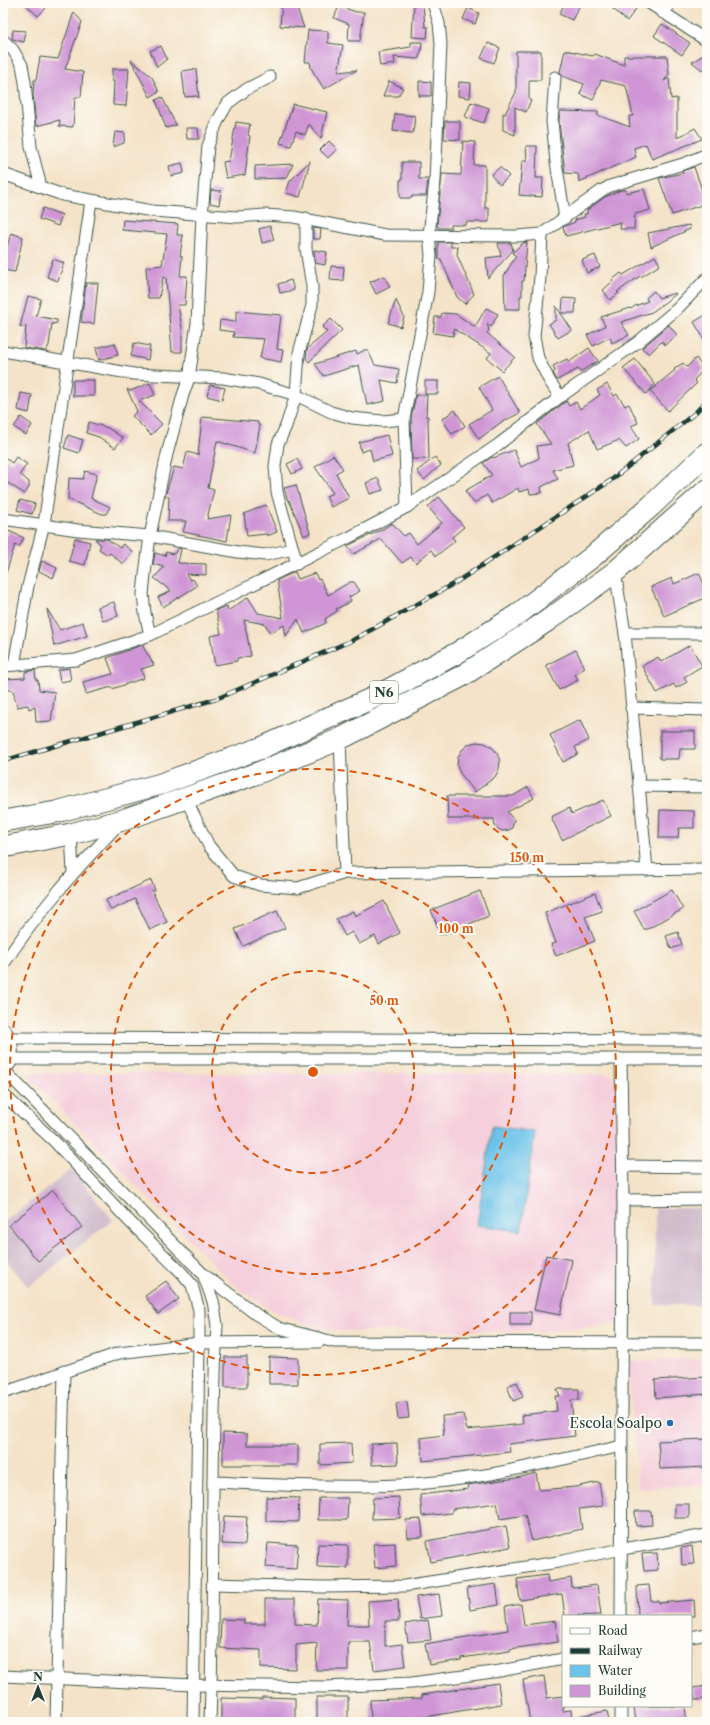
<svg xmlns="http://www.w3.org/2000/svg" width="710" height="1725" viewBox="0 0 710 1725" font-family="'Libre Caslon Text',serif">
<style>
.built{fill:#f5cfdb}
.industrial{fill:#d1bdcc}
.water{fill:#6cc3e9;stroke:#46808e}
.building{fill:#cf95d5}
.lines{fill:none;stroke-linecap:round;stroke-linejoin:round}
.street-casing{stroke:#3f564a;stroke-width:13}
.highway-casing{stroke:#3f564a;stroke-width:23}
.street{stroke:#fff;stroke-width:11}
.highway{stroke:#fff;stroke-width:21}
.rail-casing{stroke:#1f3d34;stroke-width:4.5}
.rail{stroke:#fdfcf7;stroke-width:3;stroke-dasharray:9;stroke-linecap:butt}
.ring{fill:none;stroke:#de580e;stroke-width:2;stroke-dasharray:7 5}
.poi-dot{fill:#1f6fb2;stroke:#fdfcf7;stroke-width:1.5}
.labels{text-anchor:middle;stroke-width:4;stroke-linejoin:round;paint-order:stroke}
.shield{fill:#fdfcf7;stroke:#62766e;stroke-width:1}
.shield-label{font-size:13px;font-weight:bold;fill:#1f3d34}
.poi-label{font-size:14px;fill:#1f3d34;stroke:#fdfcf7;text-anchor:end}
.centre{fill:#de580e;stroke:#fdfcf7;stroke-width:2}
.ring-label{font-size:12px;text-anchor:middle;font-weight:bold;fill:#de580e;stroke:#fdfcf7;stroke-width:4;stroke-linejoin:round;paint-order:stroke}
</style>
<rect width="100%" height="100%" fill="#fdfcf7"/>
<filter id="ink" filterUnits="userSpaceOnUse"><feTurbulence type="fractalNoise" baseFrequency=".025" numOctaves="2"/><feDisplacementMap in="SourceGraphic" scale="8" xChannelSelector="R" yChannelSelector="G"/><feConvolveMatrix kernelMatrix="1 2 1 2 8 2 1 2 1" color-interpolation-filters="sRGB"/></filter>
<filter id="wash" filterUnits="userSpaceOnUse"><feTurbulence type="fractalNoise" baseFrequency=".012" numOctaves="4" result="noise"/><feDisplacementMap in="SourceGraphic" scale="16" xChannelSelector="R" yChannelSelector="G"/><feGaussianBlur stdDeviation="0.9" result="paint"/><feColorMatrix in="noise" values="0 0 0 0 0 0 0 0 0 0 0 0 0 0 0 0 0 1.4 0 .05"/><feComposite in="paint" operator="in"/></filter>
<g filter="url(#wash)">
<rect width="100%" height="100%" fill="#f4e3c8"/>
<g class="built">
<polygon points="25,1073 610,1074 617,1080 619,1323 548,1331 337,1331 302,1323 270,1309 238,1289"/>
<polygon points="707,1358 707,1484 639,1489 627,1362"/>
</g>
<g class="industrial">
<polygon points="72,1169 113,1220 28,1287 3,1256 3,1223"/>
<rect x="655" y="1208" width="52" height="97"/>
</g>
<polygon class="water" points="492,1126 535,1132 521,1231 477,1225"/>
<g id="blocks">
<g class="building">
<polygon points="24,3 40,3 46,8 38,16"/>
<polygon points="282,3 295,3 304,28 280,26"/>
<polygon points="414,3 423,3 425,27 428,27 427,38 412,37"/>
<polygon points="565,3 581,3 572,20 559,14"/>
<polygon points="606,3 629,3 636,9 627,21"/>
<polygon points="339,6 356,12 364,12 360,41 348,41 349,24 334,18"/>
<polygon points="468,8 479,13 475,24 463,19"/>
<polygon points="74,12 82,22 65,69 83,72 81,97 75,97 73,127 59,126 60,120 36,126 33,94 34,80 36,80 40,57 58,59"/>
<polygon points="662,24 690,43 682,55 654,36"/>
<polygon points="13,30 26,31 24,42 12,39"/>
<polygon points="308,30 328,31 328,43 343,45 338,72 357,70 324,89 311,68 310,62 305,62"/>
<polygon points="411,42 422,42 421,52 418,59 394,57 395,64 380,66 378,52 411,47"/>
<polygon points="488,43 500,48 494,63 481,58"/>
<polygon points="161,46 167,59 157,67 150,51"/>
<polygon points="565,50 593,56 595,54 624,65 624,56 667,56 669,74 664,81 669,78 671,99 677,98 677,138 695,128 702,139 652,159 646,144 634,148 636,157 579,182 578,174 565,173 559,121 560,111 599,112 597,115 630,127 629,116 633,116 626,86 601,80 593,100 580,94 584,84 562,76 560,72"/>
<polygon points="516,51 541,51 541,80 529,80 529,99 531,100 526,112 515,107 515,135 503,130 503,113 505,114 516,92"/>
<polygon points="707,53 707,64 702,70 692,62"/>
<polygon points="131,60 152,77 159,92 150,97"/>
<polygon points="112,69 129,69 126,106 113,105 114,81 112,81"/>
<polygon points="196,69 199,98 197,96 185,97 182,71"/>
<polygon points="389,81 403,88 398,96 383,96"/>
<polygon points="419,81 431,82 431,96 419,96"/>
<polygon points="459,82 471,83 470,98 458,96"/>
<polygon points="162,97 176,125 166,128 156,100"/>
<polygon points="471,102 489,108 484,123 465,117"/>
<polygon points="293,104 327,112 321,139 309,124 305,135 296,131 291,146 280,143"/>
<polygon points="395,114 415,116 413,133 393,131"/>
<polygon points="445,121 460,121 460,140 444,139"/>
<polygon points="236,122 250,124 248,135 250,136 245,175 226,178 223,162 229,161"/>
<polygon points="186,128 198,128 199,139 187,139"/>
<polygon points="115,132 125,133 124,143 113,147"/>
<polygon points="329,141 337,149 328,158 320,150"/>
<polygon points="463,141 475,142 474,165 485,165 485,208 489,208 489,222 466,222 466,225 451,225 451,228 438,228 437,224 442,174 461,175"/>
<polygon points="526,146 537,146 536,178 543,178 542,197 519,195 522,161 527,161"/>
<polygon points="310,161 300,197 286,193 290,181"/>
<polygon points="402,162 419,162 419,179 428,179 426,196 412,196 412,198 400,198 400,180 402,180"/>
<polygon points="182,163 184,173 171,176 169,166"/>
<polygon points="293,164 287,178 255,179 255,166"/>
<polygon points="500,167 509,176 500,185 491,175"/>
<polygon points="694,167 702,190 707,188 707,203 672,215 659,178 683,173 682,171"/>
<polygon points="644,189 650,210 635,214 634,229 620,229 621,222 566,236 563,227 575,222 575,220 585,217 584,214 587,214 587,210 605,197 621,190 626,190 626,193"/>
<polygon points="211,190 221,191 219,205 210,203"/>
<polygon points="43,208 62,215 58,226 39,219"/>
<polygon points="123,220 178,224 177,235 183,235 180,256 182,256 180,276 187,276 185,305 178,305 182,328 182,352 172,352 166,278 163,277 159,298 148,298 146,267 162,265 167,234 122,230"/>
<polygon points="689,225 690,229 651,247 648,233"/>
<polygon points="270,226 274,240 262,243 259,229"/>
<polygon points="313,228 321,229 320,239 313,239"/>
<polygon points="11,233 23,237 15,272 3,270 3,252 5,253"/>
<polygon points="438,242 451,242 451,247 458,247 457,255 474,294 465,304 457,297 441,259 438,259"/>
<polygon points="527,242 524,281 522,281 522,296 520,296 520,309 505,309 504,276 516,256 512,253 523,243"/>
<polygon points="498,243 511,243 513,250 488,278 486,258 501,256"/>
<polygon points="314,250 327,252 325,265 315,263"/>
<polygon points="595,255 600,267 587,273 582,260"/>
<polygon points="655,256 660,265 641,277 640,276 617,292 619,293 610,300 603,290 613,281 612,280 621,273 623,275"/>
<polygon points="53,259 64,263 58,281 47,277"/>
<polygon points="331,266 344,267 343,281 330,280"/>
<polygon points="384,276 390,287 376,294 370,282"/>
<polygon points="291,280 294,290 280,293 278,284"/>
<polygon points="86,283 98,283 94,324 81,322"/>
<polygon points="654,291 659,298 675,293 676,294 652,312 621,322 629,335 612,343 610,337 593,346 587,335 605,326 601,317 630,308 631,309 635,306 648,301 646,298"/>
<polygon points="28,296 41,299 36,316 57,320 57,323 52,324 49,345 46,351 24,348 26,326 20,327"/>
<polygon points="563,298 576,299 575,313 562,313"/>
<polygon points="396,300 404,317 401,327 388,323"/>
<polygon points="556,306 572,330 558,338 549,324 556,320"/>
<polygon points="486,308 498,314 491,327 487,323 489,330 487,333 515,357 502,371 487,358 491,353 454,329 453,336 433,333 435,317 441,317 442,313 456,314 475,327"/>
<polygon points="236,311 281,315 277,349 283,350 281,362 260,358 264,339 233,337 234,332 219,330 220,320 236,322"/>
<polygon points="707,314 707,344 694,322"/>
<polygon points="331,319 342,330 309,362 306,358 307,349 327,332 322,327"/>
<polygon points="669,325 677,335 665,345 662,341 649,354 642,348"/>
<polygon points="115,343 118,355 99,360 96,348"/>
<polygon points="134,343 150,346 148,360 131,356"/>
<polygon points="589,348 598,361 580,372 578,369 557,380 553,373 555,371 553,366 567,359 569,362"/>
<polygon points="367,349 375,365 399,369 397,383 381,380 385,401 367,405 359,365 324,376 315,364 356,351 357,354"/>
<polygon points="696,358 704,369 694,380 697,383 668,411 650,391 675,370 674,369 683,363 687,367"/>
<polygon points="635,359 655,384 646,394 623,368"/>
<polygon points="498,376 520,413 500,423 479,439 469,424 492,410 479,387"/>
<rect x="73" y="380" width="21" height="16"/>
<rect x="425" y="381" width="13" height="13"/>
<polygon points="150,383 155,395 139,401 162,424 151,435 132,416 137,411 127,389 130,391"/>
<polygon points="607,384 614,396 617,394 625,406 629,404 638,423 631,426 639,439 626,448 619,440 597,449 589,430 568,443 573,465 553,470 558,479 541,487 542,493 530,494 529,489 519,492 518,488 492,503 487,495 474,503 465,491 492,475 483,463 492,457 493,458 514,450 521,467 539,458 537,446 551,444 537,424 566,401 569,406 576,402 580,409 600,395 597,390"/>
<polygon points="210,385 225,388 222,400 207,396"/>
<polygon points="21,393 32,395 29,413 18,410"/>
<polygon points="416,395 427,395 426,417 428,416 429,459 412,459 411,418"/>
<polygon points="455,410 465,426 452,434 442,419"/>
<polygon points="21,417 32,425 26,435 14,427"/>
<polygon points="202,417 258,422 258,425 260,425 255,453 217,441 208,488 214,490 207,519 231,515 227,541 183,532 186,521 168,521 169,497 165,496 174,467 183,469 187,452 198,455"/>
<polygon points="89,422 108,428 123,438 115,448 99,437 86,433"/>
<polygon points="68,435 83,440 79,453 64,448"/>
<polygon points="387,435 392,456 373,461 370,449 361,452 359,442"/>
<polygon points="333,455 343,469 336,473 349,498 331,507 326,496 333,493 315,467"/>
<polygon points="3,457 12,463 16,457 27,464 20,474 29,482 29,487 25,494 3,480"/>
<polygon points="435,457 441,465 424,480 417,471"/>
<polygon points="297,459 302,469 292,474 287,464"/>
<polygon points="85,471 97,474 91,498 110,507 106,514 102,514 68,499 69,478 83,479"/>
<polygon points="378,478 383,490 370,494 366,483"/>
<polygon points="296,485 310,533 304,536 289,500 288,501 284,488"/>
<polygon points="439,497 464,527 452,537 455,541 436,556 431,550 416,563 411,557 402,563 381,539 354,554 347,546 383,529 392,523 404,536 409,533 417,544 442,523 428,507"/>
<polygon points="20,500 35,504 32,514 17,510"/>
<polygon points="266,505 277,532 267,536 267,534 247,536 244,514"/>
<polygon points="9,531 24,538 19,547 15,545 5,576 3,576 3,544"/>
<polygon points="75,538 90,542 85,565 69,561"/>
<polygon points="95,539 107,539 120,548 123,544 133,552 123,564 110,553 108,555 99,549 101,545"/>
<polygon points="179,548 181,549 178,563 206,564 206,575 186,574 190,580 193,579 197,586 163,607 158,597 171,591 154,578 164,567 153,564 155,553 165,556 166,552 174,554"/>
<polygon points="42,561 57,568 53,578 39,571"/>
<polygon points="295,572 298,579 315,573 318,580 320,579 328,595 350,582 354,582 360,591 349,597 351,601 336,609 337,611 325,619 326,623 304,633 298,619 286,636 284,625 270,633 265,624 244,620 251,656 237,658 237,661 215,665 210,636 221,634 216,610 227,606 228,611 248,597 258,613 283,618 277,580"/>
<polygon points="699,573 707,591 707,597 664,616 651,587 672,578 674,584"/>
<polygon points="114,602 118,616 103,621 98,607"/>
<polygon points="47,609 60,630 83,622 87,636 54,646"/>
<polygon points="142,645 154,665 141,669 144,678 112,689 112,687 86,694 83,682 113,674 107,658"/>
<polygon points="690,645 702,666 684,677 687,682 676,688 674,684 657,693 642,666 658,657 661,662"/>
<polygon points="576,650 585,668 575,674 578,680 559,690 546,665"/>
<polygon points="69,668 71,680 60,682 58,670"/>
<polygon points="35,670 36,680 38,680 39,690 55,692 51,721 36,722 35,707 29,709 28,705 17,707 13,690 5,690 4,679 25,678 25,672"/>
<polygon points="580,720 589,740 575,747 578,754 563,762 550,735"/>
<polygon points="660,731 695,731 695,749 680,749 679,759 660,759"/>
<polygon points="476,742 485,743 492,747 497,753 500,761 499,769 495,777 475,792 460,773 457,765 458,757 462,750 469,744"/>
<polygon points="528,787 534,798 507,812 514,820 512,828 509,830 503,831 500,830 495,826 494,819 448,819 447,796 513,796"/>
<polygon points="603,800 611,816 562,840 551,817 569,808 572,814"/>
<polygon points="660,810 694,811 694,828 679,828 678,838 659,838"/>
<polygon points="151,880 155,890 152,891 167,922 150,930 135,899 111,910 106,900"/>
<polygon points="672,890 683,909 648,929 644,929 634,911"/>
<polygon points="480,891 489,916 441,935 431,910"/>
<polygon points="595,893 602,911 585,917 595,941 556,956 551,944 556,943 545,913"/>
<polygon points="384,901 400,933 379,944 375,936 359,944 352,932 345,936 336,919 353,911 355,916"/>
<polygon points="277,911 285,928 243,946 235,929"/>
<polygon points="678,932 682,945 671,949 666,936"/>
<polygon points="53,1190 82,1227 38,1261 9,1225"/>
<polygon points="546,1255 572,1260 560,1315 534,1310"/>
<polygon points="166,1281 179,1299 158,1314 145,1296"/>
<rect x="510" y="1312" width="21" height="13"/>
<rect x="225" y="1357" width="22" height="30"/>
<polygon points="269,1357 298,1358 298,1384 269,1384"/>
<polygon points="707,1377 707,1394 656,1398 655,1380"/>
<polygon points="517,1382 523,1397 513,1401 507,1386"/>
<polygon points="557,1389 579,1389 579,1400 571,1400 575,1436 509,1444 510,1452 423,1461 421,1438 444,1435 442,1416 463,1414 467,1430 523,1424 522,1415 557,1411 555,1396 560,1396"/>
<polygon points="407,1402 409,1418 398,1419 396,1403"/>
<polygon points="223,1433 247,1434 247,1445 298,1445 298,1465 223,1465"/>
<polygon points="707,1439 707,1467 660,1469 658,1441"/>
<polygon points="351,1443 352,1463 320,1465 320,1444"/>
<polygon points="397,1443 398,1464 372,1465 371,1444"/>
<polygon points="536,1473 539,1490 575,1487 599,1482 603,1506 579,1509 582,1529 532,1541 525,1515 500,1519 497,1503 452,1509 452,1513 422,1516 420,1495 468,1489 467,1485 517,1478"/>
<polygon points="266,1497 299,1498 298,1522 266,1521"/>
<polygon points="399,1497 400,1518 372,1519 373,1498"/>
<polygon points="319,1498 348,1498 347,1520 318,1520"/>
<rect x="675" y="1504" width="14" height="14"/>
<polygon points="635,1511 651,1511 652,1525 636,1526"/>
<polygon points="224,1516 247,1517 245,1545 222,1544"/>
<polygon points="421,1519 423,1537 408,1538 406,1520"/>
<polygon points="506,1526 510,1547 431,1562 427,1541"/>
<polygon points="268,1543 298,1545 296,1569 266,1567"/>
<polygon points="395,1543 396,1566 375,1568 373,1544"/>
<polygon points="318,1544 348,1545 348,1568 317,1567"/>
<polygon points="692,1546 694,1564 682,1565 681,1548"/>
<polygon points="657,1553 658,1570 644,1571 642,1554"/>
<polygon points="547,1575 548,1582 571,1578 572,1588 597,1585 601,1615 565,1616 562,1594 520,1600 517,1579"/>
<polygon points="496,1584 499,1605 470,1610 467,1588"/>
<polygon points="649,1585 651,1601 659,1601 659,1603 694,1600 695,1616 638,1616 637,1586"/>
<polygon points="439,1594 442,1616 420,1619 416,1597"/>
<polygon points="265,1599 295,1599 295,1624 317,1625 318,1599 348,1600 347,1625 369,1625 368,1601 398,1599 399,1621 385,1621 385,1646 402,1644 405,1666 374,1670 370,1642 348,1642 348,1670 316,1670 317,1643 296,1645 296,1669 261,1668 261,1650 220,1648 221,1619 244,1620 244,1624 265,1624"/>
<polygon points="521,1604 524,1625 555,1621 558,1642 510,1649 510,1651 461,1658 461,1660 429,1665 425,1644 508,1630 505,1607"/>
<polygon points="428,1620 431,1640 408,1642 405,1624"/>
<polygon points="544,1676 547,1698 563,1696 563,1711 571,1710 572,1722 530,1722 523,1680"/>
<polygon points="498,1683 501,1704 425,1717 371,1720 370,1700 422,1698 422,1695"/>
<polygon points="707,1686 707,1699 695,1700 693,1688"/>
<polygon points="262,1697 295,1698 295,1720 244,1719 244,1722 221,1722 221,1698 262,1699"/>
<rect x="317" y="1697" width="31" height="23"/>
<polygon points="634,1706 685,1706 687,1722 636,1722"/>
<polygon points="607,1711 609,1722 578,1722 578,1716"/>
</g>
</g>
</g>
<g filter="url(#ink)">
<use href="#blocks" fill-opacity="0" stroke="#3f564a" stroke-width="1"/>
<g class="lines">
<defs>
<g id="street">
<polyline points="649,3 707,41"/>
<polyline points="663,13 671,3"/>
<polyline points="3,40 13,50 22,65 25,82 31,147 41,187"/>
<polyline points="555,77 552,121 556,162 565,218"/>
<polyline points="3,174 63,195 152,211 238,217 265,215 294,217 385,235 517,236 542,234 601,191 610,186 686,163 707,154"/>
<polyline points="542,234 540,277 534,336 538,358 549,380 560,397"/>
<polyline points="3,351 134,374 223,378 259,384 296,395 331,412 352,418 382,421 404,419"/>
<polyline points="407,507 404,419 428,292 431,256 429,235 435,181 441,44 439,23 433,3"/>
<polyline points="3,519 78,530 150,536 238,552 265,555 293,549"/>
<polyline points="297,564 277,492 275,466 278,444 286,426 296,395 299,353 312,305 312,286 306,249 306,218"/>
<polyline points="615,572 625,633 647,870"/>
<polyline points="625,633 707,633"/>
<polyline points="150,635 145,613 143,594 145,574 150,536 167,454 183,395 189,378 197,323 202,215 208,146 218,120 228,103 247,89 270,77"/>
<polyline points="14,665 28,586 44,524 91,201"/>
<polyline points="3,666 76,660 150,635 348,538 407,507 499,444 560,397 638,342 677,309 707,278"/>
<polyline points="631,708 707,710"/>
<polyline points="340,739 345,873"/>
<polyline points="639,786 707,787"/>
<polyline points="186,799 209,846 234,876 260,885 298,888 345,873 707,869"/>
<polyline points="71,834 73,872"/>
<path d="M3 965C37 913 77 868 120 823"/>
<path d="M3 1028C13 1038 14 1051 10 1064"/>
<polyline points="10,1038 707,1040"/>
<polyline points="12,1059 707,1059"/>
<path d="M5 1071 203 1274 213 1301 217 1325C210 1457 215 1590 210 1722"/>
<polyline points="3,1094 54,1141 128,1220 182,1273 192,1285 199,1310 199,1343 193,1722"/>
<polyline points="623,1166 707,1167"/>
<polyline points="623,1200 707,1199"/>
<polyline points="203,1274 257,1315 279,1328 334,1342 707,1343"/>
<polyline points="3,1393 119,1353 199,1343 319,1342"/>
<path d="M213 1482C275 1485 336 1488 398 1485 472 1482 549 1462 622 1446"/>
<polyline points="213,1584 322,1587 404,1586 558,1562 622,1549 707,1535"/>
<polyline points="621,1616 623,1200 621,1059"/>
<polyline points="691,1637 707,1634"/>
<polyline points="3,1676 193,1685 325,1687 412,1683 500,1671 563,1659"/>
<polyline points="621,1706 621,1722"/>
<polyline points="56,1722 64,1371"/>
</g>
<g id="highway">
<polyline points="3,821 56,812 161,784 261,748 375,697 457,653 517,615 592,557 651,506 707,453"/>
<polyline points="3,847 71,834 123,820 258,773 340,739 462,676 547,621 615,572 707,490"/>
</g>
</defs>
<use href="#street" class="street-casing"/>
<use href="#highway" class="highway-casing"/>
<use href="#street" class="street"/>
<use href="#highway" class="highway"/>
<defs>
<polyline id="rail" points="3,761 216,699 353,640 455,583 610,481 695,413 707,400"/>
</defs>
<use href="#rail" class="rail-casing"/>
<use href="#rail" class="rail"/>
</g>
</g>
<g class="ring">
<circle cx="313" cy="1072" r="101"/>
<circle cx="313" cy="1072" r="202"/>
<circle cx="313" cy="1072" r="303"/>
</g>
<circle class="poi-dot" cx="670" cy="1423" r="4"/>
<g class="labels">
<rect class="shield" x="370" y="681" width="28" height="22" rx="3"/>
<g class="shield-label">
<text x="384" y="697">N6</text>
</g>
<g class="poi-label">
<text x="662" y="1428">Escola Soalpo</text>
</g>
</g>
<circle cx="313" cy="1072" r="6" class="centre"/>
<g class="ring-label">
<text x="527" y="862">150 m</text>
<text x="456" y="933">100 m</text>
<text x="384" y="1005">50 m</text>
</g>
<rect width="710" height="1725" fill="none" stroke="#fdfcf7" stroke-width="16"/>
<rect x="562" y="1615" width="130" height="92" fill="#fdfcf7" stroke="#a4b0a9"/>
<rect x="570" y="1628" width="20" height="6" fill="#ffffff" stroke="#a4b0a9"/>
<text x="598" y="1635" font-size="12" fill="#1f3d34">Road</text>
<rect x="570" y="1648" width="20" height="6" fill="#1f3d34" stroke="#a4b0a9"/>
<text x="598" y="1655" font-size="12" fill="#1f3d34">Railway</text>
<rect x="570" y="1665" width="20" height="12" fill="#6cc3e9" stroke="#a4b0a9"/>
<text x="598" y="1675" font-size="12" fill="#1f3d34">Water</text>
<rect x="570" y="1685" width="20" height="12" fill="#cf95d5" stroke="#a4b0a9"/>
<text x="598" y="1695" font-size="12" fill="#1f3d34">Building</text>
<g transform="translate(38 1687)" stroke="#fdfcf7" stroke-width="3" paint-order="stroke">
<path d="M0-3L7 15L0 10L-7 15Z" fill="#1f3d34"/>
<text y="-6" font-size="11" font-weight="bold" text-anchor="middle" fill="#1f3d34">N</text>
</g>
</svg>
